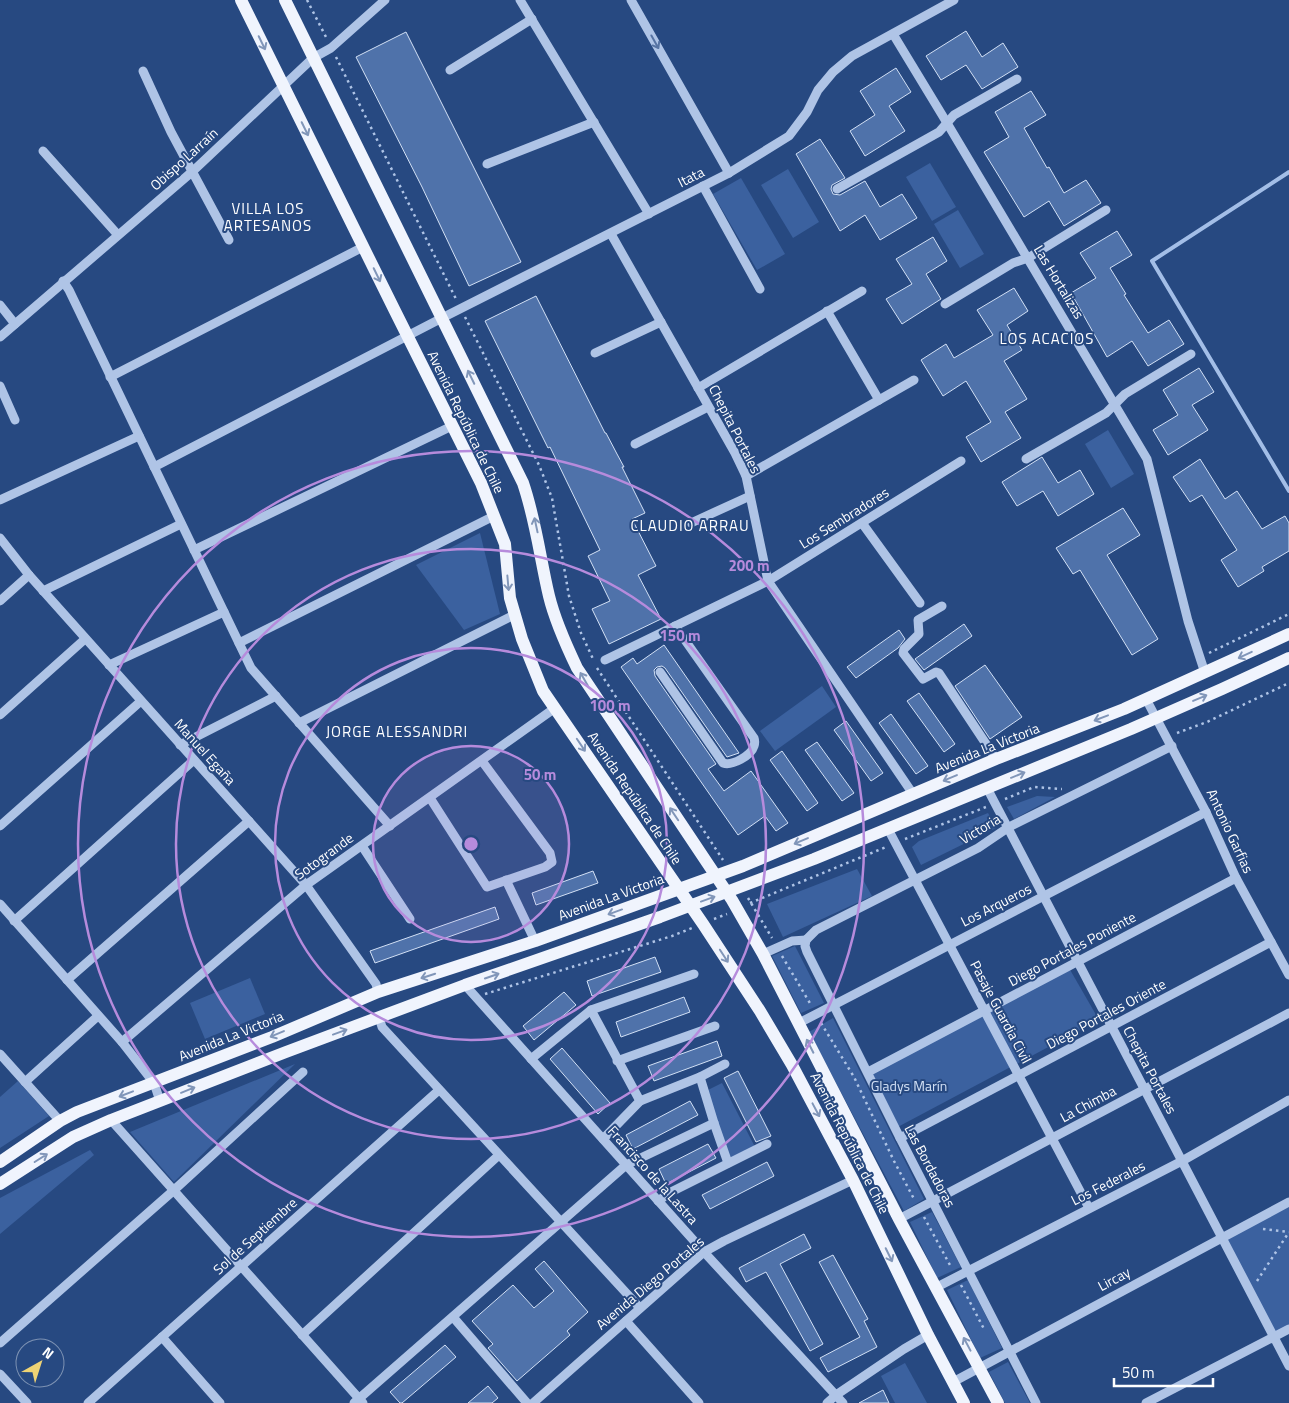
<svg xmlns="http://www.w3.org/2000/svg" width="1289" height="1403" viewBox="0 0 1289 1403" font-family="'Titillium Web',sans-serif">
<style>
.green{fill:#3b619f}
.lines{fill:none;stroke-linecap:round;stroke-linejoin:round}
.stream{stroke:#a3bee7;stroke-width:4}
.building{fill:#4f72aa;stroke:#d2e0f5}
.path{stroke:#afc4e6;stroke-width:2.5;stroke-dasharray:2.5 4;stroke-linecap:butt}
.minor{stroke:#afc4e6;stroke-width:9}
.major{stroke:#f0f4fd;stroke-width:12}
.oneway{stroke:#5774a4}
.oneway2{stroke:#8196b9}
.ring{fill:none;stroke:#b68bdc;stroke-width:2.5}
.labels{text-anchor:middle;stroke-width:4;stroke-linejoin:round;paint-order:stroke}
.street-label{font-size:14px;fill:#fff;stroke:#274981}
.park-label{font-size:14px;fill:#d2e0f5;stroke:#274981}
.neighbourhood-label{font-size:15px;letter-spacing:1px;fill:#fff;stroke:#274981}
.centre{fill:#b68bdc;stroke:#274981;stroke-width:2.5}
.ring-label{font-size:15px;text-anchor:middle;font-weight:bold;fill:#b68bdc;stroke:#274981;stroke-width:4;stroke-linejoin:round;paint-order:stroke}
</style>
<rect width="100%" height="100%" fill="#274981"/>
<g class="green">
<polygon points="930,163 956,207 932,221 906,177"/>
<polygon points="788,169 819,222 793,238 761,185"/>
<polygon points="741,178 785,254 757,270 713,194"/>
<polygon points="958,210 984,254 960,268 934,224"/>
<polygon points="1108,430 1134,474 1111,488 1085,444"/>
<polygon points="480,533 500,614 464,630 416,565"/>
<polygon points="822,686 836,707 775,751 760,731"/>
<polygon points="1037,796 1055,797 1014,819 1007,807"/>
<polygon points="988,813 996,828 921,865 912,847 919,841"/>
<polygon points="857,869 872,896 783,937 767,904"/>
<polygon points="795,946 824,1003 801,1013 772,956"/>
<polygon points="1069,968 1099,1020 894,1129 868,1074"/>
<polygon points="250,978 265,1014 205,1039 190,1003"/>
<polygon points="833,1018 924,1199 904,1211 809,1032"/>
<polygon points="295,1064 174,1182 130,1132"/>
<polygon points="18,1081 49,1116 0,1148 0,1097"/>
<polygon points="722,1083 755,1147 724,1163 702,1093"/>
<polygon points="90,1150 94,1155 0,1234 0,1198"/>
<polygon points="1289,1205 1289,1329 1274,1337 1223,1240"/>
<polygon points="932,1212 961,1267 937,1278 910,1222"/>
<polygon points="968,1280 1002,1348 980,1358 947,1290"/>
<polygon points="1008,1362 1030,1403 1005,1403 989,1372"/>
<polygon points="905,1363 927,1403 895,1403 881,1376"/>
</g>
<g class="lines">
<polyline class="stream" points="1289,172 1152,261 1289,491"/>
</g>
<g class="building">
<polygon points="966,31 982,57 1003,43 1018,67 982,89 966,65 941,80 926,56"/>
<polygon points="406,32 521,262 469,286 422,187 356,57"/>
<polygon points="896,68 911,92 889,106 905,131 865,156 850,131 875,115 860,91"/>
<polygon points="1031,91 1046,115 1024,128 1047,168 1049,167 1064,193 1086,180 1101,203 1064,226 1049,201 1024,217 984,152 1009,137 995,112"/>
<polygon points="820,139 845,178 832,185 831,189 833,194 840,195 865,181 880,207 902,194 917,218 880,240 865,215 840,231 796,154"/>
<polygon points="1117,231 1132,255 1110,268 1126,294 1124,295 1148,333 1169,320 1184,344 1148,366 1132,341 1107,357 1071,293 1096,278 1080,253"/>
<polygon points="933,237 947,261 926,274 941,299 902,324 886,299 912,284 896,259"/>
<polygon points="1014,288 1028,311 1007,325 1022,350 1004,361 1027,399 1005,412 1021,438 981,462 966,437 991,422 966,381 943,396 921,360 946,344 954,358 993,335 977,310"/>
<polygon points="536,296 605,433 606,433 617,454 624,467 622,467 645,513 632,519 656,566 638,575 661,619 609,644 592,609 610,601 588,556 600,550 550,447 548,448 485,321"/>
<polygon points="1199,368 1214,392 1192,405 1208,430 1168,455 1153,430 1178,415 1163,390"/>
<polygon points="1042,457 1058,483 1080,470 1094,494 1058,516 1043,491 1017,506 1002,482"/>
<polygon points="1200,459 1225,499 1237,491 1262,529 1285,516 1289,523 1289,551 1262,567 1264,571 1238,587 1221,560 1237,550 1202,495 1190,502 1173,477"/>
<polygon points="1123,508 1140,535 1107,555 1158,639 1132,655 1080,570 1073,574 1056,548"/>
<polygon points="964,624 972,636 924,670 915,659"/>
<polygon points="899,630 905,639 898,648 856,678 847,667"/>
<polygon points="664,645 739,753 727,757 665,668 662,666 657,667 654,670 655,676 716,764 708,769 724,791 751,771 788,823 776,831 765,816 738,835 621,667 633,658 637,664"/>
<polygon points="985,665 1022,717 990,739 955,686"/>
<polygon points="919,693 955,744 944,752 907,701"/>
<polygon points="891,714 928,766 916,774 879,723"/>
<polygon points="846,721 883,773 871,781 834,730"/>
<polygon points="817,742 854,793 842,801 805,750"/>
<polygon points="782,751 818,803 807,811 770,760"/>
<polygon points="593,871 598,883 536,905 532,893"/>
<polygon points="495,907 499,919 375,963 370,951"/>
<polygon points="655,957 661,972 592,996 587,981"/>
<polygon points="564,992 576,1005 534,1040 523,1026"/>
<polygon points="684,997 690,1012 621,1037 616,1022"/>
<polygon points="717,1041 722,1056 654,1081 648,1066"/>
<polygon points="562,1048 610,1103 598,1114 550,1059"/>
<polygon points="738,1071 771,1136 756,1142 724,1078"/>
<polygon points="690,1101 698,1115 633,1149 626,1135"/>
<polygon points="708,1144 716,1158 666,1184 659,1169"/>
<polygon points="767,1162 774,1176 710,1209 702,1195"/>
<polygon points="804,1234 811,1248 780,1264 823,1344 810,1351 766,1272 746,1282 739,1268"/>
<polygon points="833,1255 868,1319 864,1321 877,1347 828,1372 820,1358 860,1337 819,1262"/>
<polygon points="544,1261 588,1312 567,1331 570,1335 517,1381 488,1348 493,1344 472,1321 513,1285 534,1308 554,1291 535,1269"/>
<polygon points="445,1345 456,1357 402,1403 400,1403 390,1392"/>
<polygon points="488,1386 498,1398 492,1403 468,1403"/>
<polygon points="883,1390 889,1403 859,1403"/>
</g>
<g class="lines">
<g class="path">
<polyline points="307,0 327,39"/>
<polyline points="336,57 456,299"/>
<polyline points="465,317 539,465 552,498 569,596 581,633 594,661"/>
<polyline points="1209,653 1289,614"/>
<polyline points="597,668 723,860"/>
<polyline points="1177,733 1207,722 1289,683"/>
<polyline points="1005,799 1034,787 1062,789"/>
<polyline points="905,839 986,807"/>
<polyline points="748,898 772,938"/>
<polyline points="750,903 886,847"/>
<polyline points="714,919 727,914"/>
<polyline points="782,956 811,1005"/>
<polyline points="485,994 672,936 692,928"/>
<polyline points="821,1023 854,1077 894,1161 914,1199"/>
<polyline points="924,1217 951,1267"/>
<polyline points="1263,1229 1289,1232"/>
<polyline points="1257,1281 1289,1232"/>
<polyline points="961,1285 984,1329"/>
</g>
<g class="minor">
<polyline points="520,0 649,214"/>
<polyline points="631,0 729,173"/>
<polyline points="893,34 947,123 1147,459 1188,621 1205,673"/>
<polyline points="450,70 532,19"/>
<polyline points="143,71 171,132 229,240"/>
<polyline points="43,151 118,235"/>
<polyline points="487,164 594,122"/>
<polyline points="703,186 760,289"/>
<polyline points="837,189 939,132 954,115 1017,79"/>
<polyline points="611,234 735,453 746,476 768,581 913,794"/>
<polyline points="63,281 69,290 251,668 390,826"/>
<polyline points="945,304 1013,263 1028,258 1106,210"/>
<polyline points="0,305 15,324"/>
<polyline points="827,311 879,400"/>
<polyline points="0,337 193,171 313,58 331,48 385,0"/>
<polyline points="595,353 661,322"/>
<polyline points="110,377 363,247"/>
<polyline points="0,386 15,420"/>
<polyline points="698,388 862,291"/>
<polyline points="635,444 708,407"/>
<polyline points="1026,459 1106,413 1125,394 1191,354"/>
<polyline points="154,467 442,318 729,173 789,136 807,112 818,90 833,72 852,56 954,0"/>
<polyline points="746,476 914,380"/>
<polyline points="0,500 139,436"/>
<polyline points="691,523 750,496"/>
<polyline points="862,523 920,603"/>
<polyline points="0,538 29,575 306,885 376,984 378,992"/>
<polyline points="194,550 452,426"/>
<polyline points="43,591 181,524"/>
<polyline points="0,601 29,575"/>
<polyline points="942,606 918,620 919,634 904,649 903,653 923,679 936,672 939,673 996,759"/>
<polyline points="239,643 494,516"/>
<polyline points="605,660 768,581 961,461"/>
<polyline points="109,665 224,612"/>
<path d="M660 672 723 763C732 766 751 756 754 746 755 743 755 741 754 738L675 626"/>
<polyline points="1146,699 1206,812 1236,878 1289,975"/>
<polyline points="0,715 85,639"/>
<polyline points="299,723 514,615"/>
<polyline points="180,745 276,696"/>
<polyline points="987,788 1289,1366"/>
<polyline points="430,798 487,887 545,867 552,862 550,853 482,761"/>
<polyline points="0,826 141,701"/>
<polyline points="888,829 1089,1208"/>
<polyline points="362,846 410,919"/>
<polyline points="506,880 535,941"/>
<polyline points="0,904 122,1042 154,1083 160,1101"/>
<polyline points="14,921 194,760"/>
<polyline points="806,940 805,946 807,952 900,1138 1036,1403"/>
<polyline points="806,940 816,930 978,848 1009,827 1172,746"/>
<polyline points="763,954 792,941 806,940"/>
<polyline points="67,980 249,821"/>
<polyline points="465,985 704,1252 843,1403"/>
<polyline points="379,1017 382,1027 640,1308"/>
<polyline points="799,1023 1206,812"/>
<polyline points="122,1042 306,885 555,708"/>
<polyline points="0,1054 60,1121"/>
<polyline points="531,1059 591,1010"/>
<polyline points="617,1061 715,1026"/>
<polyline points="868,1072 1236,878"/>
<polyline points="700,1077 714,1123 728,1163"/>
<polyline points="25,1082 98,1016"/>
<polyline points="640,1101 700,1077 725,1064"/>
<polyline points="111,1120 363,1403"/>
<polyline points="900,1138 1271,942"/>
<polyline points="603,1139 640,1101 591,1010 694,974"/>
<polyline points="658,1201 671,1192 767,1144"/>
<polyline points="899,1219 1289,1013"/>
<polyline points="937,1287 1182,1161 1289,1100"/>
<polyline points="453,1317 527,1403"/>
<polyline points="626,1321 699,1403"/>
<polyline points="302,1335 499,1155"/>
<polyline points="162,1337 220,1403"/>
<polyline points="0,1343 173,1191 303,1072"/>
<polyline points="0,1374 27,1403"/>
<polyline points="953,1382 1289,1202"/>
<polyline points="88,1403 439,1090"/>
<polyline points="354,1403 626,1165 714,1123"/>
<polyline points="533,1403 704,1252 724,1241 853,1180"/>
<polyline points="827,1403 836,1395 904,1349 928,1335"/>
<polyline points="1146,1403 1289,1329"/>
</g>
<g class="major">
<polyline points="241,0 394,309 481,483 505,544 510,598 522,639 543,691 703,924 760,1011 792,1065 853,1180 928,1335 964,1403"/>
<path d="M285 0 523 483C536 521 540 558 549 596 555 621 566 645 577 668L732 900 763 954 899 1219 998 1403"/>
<polyline points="0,1162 60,1121 77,1112 272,1037 378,992 535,941 743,866 996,759 1124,709 1289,634"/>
<polyline points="0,1184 73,1137 111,1120 286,1052 465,985 660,917 814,859 1131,729 1222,689 1289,658"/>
</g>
</g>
<defs><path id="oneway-shaft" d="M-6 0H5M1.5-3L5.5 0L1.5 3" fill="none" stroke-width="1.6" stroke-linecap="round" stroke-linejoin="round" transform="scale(1.25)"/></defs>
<use class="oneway" href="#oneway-shaft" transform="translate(655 42) rotate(61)"/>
<g class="oneway2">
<use href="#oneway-shaft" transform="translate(262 43) rotate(64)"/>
<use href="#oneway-shaft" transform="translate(305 129) rotate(64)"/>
<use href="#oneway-shaft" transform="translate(377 275) rotate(64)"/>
<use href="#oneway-shaft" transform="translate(471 377) rotate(-116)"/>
<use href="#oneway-shaft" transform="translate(536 525) rotate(-102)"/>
<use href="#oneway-shaft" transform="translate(508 583) rotate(85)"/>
<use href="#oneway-shaft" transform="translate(1245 655) rotate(155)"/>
<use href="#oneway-shaft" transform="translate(584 679) rotate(-120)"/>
<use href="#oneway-shaft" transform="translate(1200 698) rotate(-23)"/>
<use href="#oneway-shaft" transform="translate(1101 718) rotate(159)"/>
<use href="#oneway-shaft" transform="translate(581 745) rotate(56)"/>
<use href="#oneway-shaft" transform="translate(1018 775) rotate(-22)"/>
<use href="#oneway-shaft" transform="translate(950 778) rotate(157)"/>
<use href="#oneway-shaft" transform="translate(674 814) rotate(-124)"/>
<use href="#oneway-shaft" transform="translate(801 841) rotate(157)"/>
<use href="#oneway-shaft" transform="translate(708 899) rotate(-20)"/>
<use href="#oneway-shaft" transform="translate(615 912) rotate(160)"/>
<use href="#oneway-shaft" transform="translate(724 956) rotate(57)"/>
<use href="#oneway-shaft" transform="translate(428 976) rotate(162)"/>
<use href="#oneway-shaft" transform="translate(492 976) rotate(-19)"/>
<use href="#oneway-shaft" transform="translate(340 1032) rotate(-20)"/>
<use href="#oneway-shaft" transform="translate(277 1034) rotate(157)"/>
<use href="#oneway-shaft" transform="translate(810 1046) rotate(-117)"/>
<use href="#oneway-shaft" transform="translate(188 1090) rotate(-22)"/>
<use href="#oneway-shaft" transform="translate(126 1094) rotate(159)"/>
<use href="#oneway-shaft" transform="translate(816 1110) rotate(62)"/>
<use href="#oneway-shaft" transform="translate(41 1158) rotate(-32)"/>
<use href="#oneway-shaft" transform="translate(889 1255) rotate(64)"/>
<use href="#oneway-shaft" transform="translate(967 1344) rotate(-118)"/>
</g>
<circle cx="471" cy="844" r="98" fill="#b68bdc" fill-opacity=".12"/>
<g class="ring">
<circle cx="471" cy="844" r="98"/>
<circle cx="471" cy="844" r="196"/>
<circle cx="471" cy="844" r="295"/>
<circle cx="471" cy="844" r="393"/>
</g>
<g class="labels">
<g class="street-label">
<text transform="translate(184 159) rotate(-42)" y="5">Obispo Larraín</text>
<text transform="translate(691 177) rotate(-27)" y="5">Itata</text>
<text transform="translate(1059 282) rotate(59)" y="5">Las Hortalizas</text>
<text transform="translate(466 422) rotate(64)" y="5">Avenida República de Chile</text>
<text transform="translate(735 429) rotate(63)" y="5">Chepita Portales</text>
<text transform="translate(844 518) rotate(-32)" y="5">Los Sembradores</text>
<text transform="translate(987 748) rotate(-22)" y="5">Avenida La Victoria</text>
<text transform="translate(205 752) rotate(48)" y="5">Manuel Egaña</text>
<text transform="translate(635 798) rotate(56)" y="5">Avenida República de Chile</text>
<text transform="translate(980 829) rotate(-31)" y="5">Victoria</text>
<text transform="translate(1230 831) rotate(65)" y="5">Antonio Garfias</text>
<text transform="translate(324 856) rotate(-36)" y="5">Sotogrande</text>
<text transform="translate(611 897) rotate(-20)" y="5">Avenida La Victoria</text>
<text transform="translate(996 905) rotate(-27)" y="5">Los Arqueros</text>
<text transform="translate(1072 949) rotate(-28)" y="5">Diego Portales Poniente</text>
<text transform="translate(1001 1012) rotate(62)" y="5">Pasaje Guardia Civil</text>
<text transform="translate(1106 1014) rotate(-28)" y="5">Diego Portales Oriente</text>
<text transform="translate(231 1036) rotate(-22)" y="5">Avenida La Victoria</text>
<text transform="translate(1150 1070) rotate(62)" y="5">Chepita Portales</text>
<text transform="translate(1088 1104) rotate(-28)" y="5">La Chimba</text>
<text transform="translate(850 1143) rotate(63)" y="5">Avenida República de Chile</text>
<text transform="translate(930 1166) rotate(62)" y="5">Las Bordadoras</text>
<text transform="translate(653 1175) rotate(48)" y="5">Francisco de la Lastra</text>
<text transform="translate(1108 1183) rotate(-27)" y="5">Los Federales</text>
<text transform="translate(255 1236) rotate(-42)" y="5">Sol de Septiembre</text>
<text transform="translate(1114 1279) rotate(-28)" y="5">Lircay</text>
<text transform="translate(650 1283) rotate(-40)" y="5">Avenida Diego Portales</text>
</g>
<g class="park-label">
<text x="909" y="1091">Gladys Marín</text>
</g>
<g class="neighbourhood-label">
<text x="268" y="214">VILLA LOS<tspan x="268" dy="17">ARTESANOS</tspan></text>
<text x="1047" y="344">LOS ACACIOS</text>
<text x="690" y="531">CLAUDIO ARRAU</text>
<text x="397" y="737">JORGE ALESSANDRI</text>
</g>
</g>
<circle cx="471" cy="844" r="8" class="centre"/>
<g class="ring-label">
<text x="749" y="571">200 m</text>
<text x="680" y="641">150 m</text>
<text x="610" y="711">100 m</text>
<text x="540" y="780">50 m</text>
</g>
<g transform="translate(40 1363) rotate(39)"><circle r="24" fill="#274981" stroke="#7d92b3"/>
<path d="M0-4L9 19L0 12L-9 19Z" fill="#efd374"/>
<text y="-8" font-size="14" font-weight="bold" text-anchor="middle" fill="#ffffff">N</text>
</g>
<path d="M1114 1378v8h99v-8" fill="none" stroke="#ffffff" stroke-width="2.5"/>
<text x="1122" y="1378" font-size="15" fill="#ffffff" stroke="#274981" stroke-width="4" paint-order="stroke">50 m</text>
</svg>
